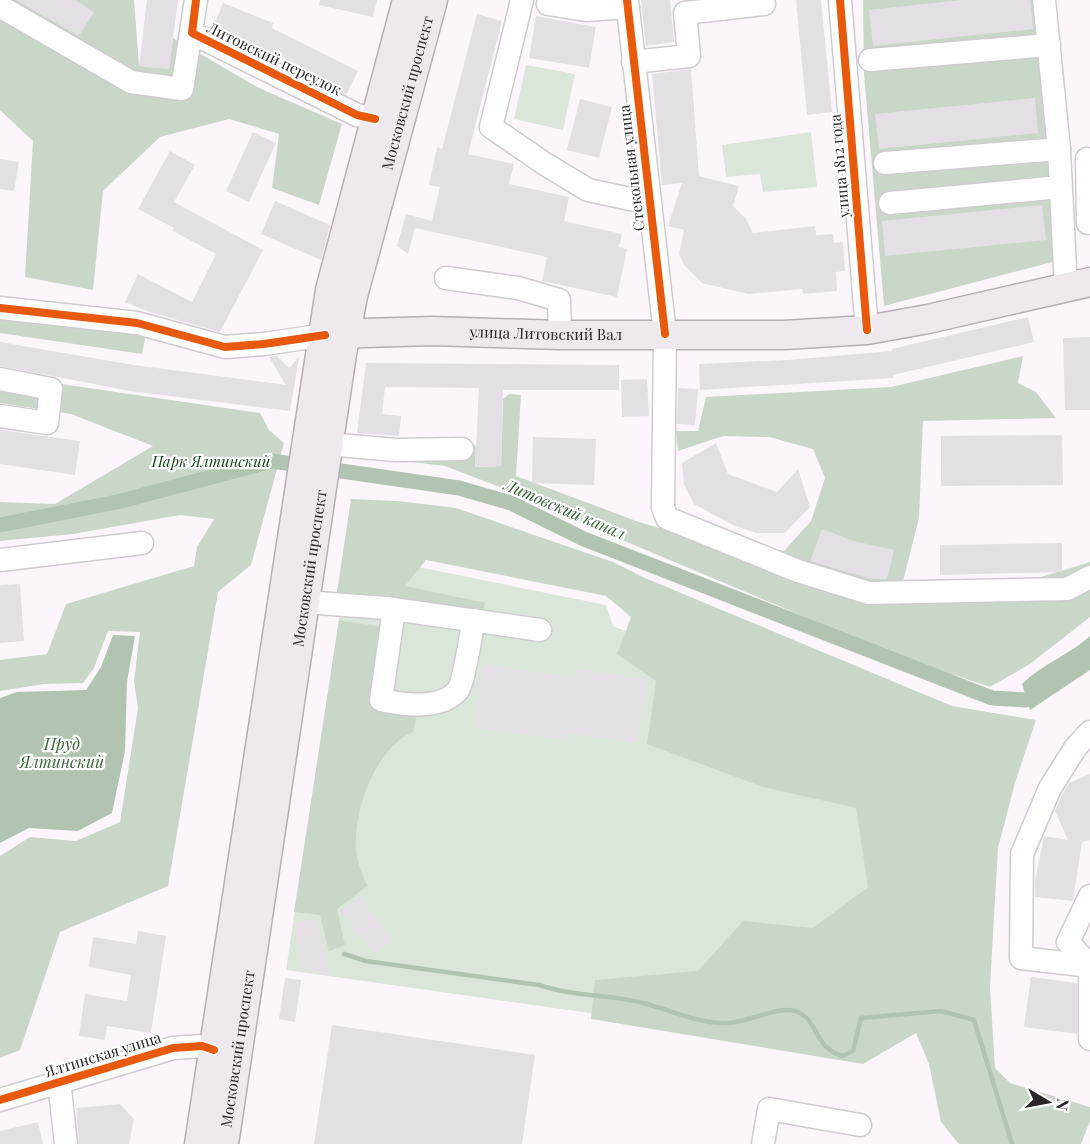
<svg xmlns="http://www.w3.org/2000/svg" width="1090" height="1144" viewBox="0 0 1090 1144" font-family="'Playfair Display',serif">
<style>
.green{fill:#dae6da}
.forest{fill:#c9d7c9}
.water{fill:#b1c4b1}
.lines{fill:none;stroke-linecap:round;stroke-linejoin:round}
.stream{stroke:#b1c4b1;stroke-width:4.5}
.canal{stroke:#b1c4b1;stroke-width:15}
.building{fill:#e4dfe4}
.minor-casing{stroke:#cfcbcf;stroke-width:25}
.major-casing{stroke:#b9adb9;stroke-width:31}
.minor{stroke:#fffeff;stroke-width:22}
.major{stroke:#efe8ef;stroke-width:28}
.cycleway-casing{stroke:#fff;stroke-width:11}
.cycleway{stroke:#e8590c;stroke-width:8}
.labels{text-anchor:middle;stroke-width:4.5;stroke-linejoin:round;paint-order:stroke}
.street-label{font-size:15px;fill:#292529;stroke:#fff}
.park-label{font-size:15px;font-style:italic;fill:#123d15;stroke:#fff}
.water-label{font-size:16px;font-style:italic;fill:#376238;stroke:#fff}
</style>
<rect width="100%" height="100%" fill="#fcf6fc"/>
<g class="green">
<polygon points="526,65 575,74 563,130 514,119"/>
<polygon points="811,132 817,187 763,192 760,174 726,177 722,145"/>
<polygon points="349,553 606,605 613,626 912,744 872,1053 286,970"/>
</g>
<g class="forest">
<polygon points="0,0 134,0 139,66 169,69 173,38 259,88 342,124 319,205 272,188 279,134 229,119 160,137 103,191 93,290 25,277 33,141 0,110"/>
<polygon points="863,0 1034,0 1071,257 884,306 864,74"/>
<polygon points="0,316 146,333 142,354 0,333"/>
<polygon points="1023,356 1018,383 1036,392 1056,418 923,421 919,518 903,581 1018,584 1090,562 1090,617 1030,664 990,687 895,655 596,529 554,508 445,466 395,460 420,440 461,437 476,446 475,467 501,466 503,399 509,394 521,395 516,476 639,522 721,546 784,551 811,521 825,478 813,449 769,437 723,436 678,451 676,431 698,431 706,397 891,387"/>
<polygon points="0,375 260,413 269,430 284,443 251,565 218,592 168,886 60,932 20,1050 0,1058 0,856 30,837 76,841 120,822 138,708 134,681 140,632 108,631 94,668 83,683 44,684 0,691 0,660 47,654 66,604 194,566 197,547 214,519 180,515 73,534 0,541 0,502 55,504 153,446 71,414 0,403"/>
<polygon points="351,499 397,501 456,508 613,562 645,578 952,706 1036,720 1015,783 998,848 990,987 995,1068 1010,1083 1090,1107 1090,1121 1081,1144 959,1144 941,1122 929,1064 916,1033 863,1064 591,1019 595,980 698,971 743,921 813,928 868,887 856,808 763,787 647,744 656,681 617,654 631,617 606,596 426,560 405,586 486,603 481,613 337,592"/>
<path d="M339 620 382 627 370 706 417 714 413 732C375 748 353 811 356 850 357 862 363 875 367 886L337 909 345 945 329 951 320 915 294 912Z"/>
</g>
<g class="water">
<polygon points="113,635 135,636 127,682 125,751 112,813 78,831 29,828 0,843 0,698 17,692 86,690 101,667"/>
<path d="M1090 636V670L1030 710 1022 684C1042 664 1069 655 1090 636Z"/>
</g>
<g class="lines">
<path class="stream" d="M344 954 366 961 539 985C569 995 599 995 629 1000 662 1005 693 1024 727 1023 747 1023 781 1004 798 1012 819 1022 814 1047 842 1056L853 1051 861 1018 941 1011 974 1020 1012 1144"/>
<polyline class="canal" points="0,525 117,502 272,461 459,488 511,503 584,539 992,698 1026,700"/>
</g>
<g class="building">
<polygon points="16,0 75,0 94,12 79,36"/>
<polygon points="147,0 178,0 169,69 139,66"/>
<polygon points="320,0 377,0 373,17 319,5"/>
<polygon points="641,0 670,0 674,42 646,46"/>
<polygon points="796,0 821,0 832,112 807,115"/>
<polygon points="961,0 1030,0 1033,29 873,46 869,10"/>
<polygon points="223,3 273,23 272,28 358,71 346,95 213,28"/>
<polygon points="477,14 502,21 468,154 514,164 509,184 569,197 564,221 622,234 619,247 627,249 617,297 542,281 547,257 415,228 408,254 397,246 406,214 432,221 440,187 429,185 437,147 442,149"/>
<polygon points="536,16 596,27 589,68 529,58"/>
<polygon points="691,69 699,176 739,186 733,206 746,219 753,233 815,226 816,235 833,234 834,243 843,242 845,271 836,272 837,291 803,294 802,289 748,294 702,283 684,265 679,254 684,230 668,226 682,183 662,185 652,74"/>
<polygon points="1035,98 1038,133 879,149 875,114"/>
<polygon points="580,99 612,107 599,158 567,150"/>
<polygon points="253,132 276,143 249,202 226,191"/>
<polygon points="170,151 195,165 174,202 263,250 220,332 150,312 125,302 138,274 192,302 216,254 173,231 174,228 138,209"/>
<polygon points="0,159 19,162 14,191 0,189"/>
<polygon points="275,201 330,225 321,260 261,234"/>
<polygon points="1042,205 1046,240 885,256 882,221"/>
<polygon points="1028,317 1034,342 893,375 893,378 700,390 699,364 788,360 892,351 892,349"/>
<polygon points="1090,337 1090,410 1065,410 1063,338"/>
<polygon points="0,342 134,365 286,385 269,357 277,356 289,368 299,357 290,411 130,391 0,366"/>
<polygon points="366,363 619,365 619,390 503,390 501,466 475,467 479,388 385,387 382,414 401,416 399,436 357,433"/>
<polygon points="647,379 649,416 622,417 621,380"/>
<polygon points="678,388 698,389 695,425 677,424"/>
<polygon points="0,430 80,441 75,475 0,464"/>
<polygon points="1062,435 1063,485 941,486 941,436"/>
<polygon points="533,437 596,439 594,485 532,483"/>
<polygon points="716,443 728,474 777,492 798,469 810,507 785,533 756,533 733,525 694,504 684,485 682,463"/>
<polygon points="822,529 854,541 894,550 887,579 871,579 810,561"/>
<polygon points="1062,543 1062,572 940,575 940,545"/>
<polygon points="20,584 24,641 0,643 0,585"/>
<polygon points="484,664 575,678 576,669 646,679 637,743 567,733 568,741 474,727"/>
<polygon points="1090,774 1090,840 1082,842 1073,901 1035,897 1035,881 1044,836 1068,840 1055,811 1062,794 1069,783"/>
<polygon points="359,896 392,940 374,954 341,910"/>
<polygon points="316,919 329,976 303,969 294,923"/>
<polygon points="138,931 166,936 151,1033 107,1026 105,1040 79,1036 85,994 127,1001 131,975 89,967 93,937 136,944"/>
<polygon points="1031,977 1077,983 1077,1034 1024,1027"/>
<polygon points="285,978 301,980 295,1022 279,1019"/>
<polygon points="332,1025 535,1055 522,1144 314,1144"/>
<polygon points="120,1104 134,1119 129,1144 79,1144 76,1108"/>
<polygon points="38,1122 43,1144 0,1144 0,1131"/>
</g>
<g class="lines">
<defs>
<g id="minor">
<polyline points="522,0 491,127 545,164 588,190 649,203"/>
<polyline points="627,0 665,334 663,508 667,518 798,571 869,593 1067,589 1090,577"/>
<polyline points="840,0 867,330"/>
<polyline points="1044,0 1059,149 1066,289"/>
<polyline points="548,4 586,10 628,7"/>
<polyline points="1,7 131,82 182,89 196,0"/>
<polyline points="192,33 357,115 375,119"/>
<polyline points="870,60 1049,45"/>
<polyline points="633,62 689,56 685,13 764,4 763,0"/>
<polyline points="1087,159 1088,223"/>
<polyline points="885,163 1059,149"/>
<polyline points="890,203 1060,187"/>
<polyline points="446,278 518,288 559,300 560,335"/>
<polyline points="0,308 137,323 225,347 264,344 325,335"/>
<polyline points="0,379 51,389 47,423 0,416"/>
<polyline points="327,444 396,450 462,449"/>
<polyline points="0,560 142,543"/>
<polyline points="304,602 386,608 540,630"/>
<path d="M394 609 381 700C403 705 442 710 458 690 464 682 471 633 474 620"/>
<polyline points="1090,966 1021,958 1022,854 1050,788 1076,747 1090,732"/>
<polyline points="1090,1039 1090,966 1068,942 1090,896"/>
<polyline points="59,1081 66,1144"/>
<polyline points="0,1100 173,1048 202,1046 214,1050"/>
<polyline points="763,1144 769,1109 860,1125"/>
</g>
<g id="major">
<path id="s1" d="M330 334 432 331 560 335H784L867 330 928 319 1090 282"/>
<polyline points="199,1144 330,290 407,0"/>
<path id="s2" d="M224 1144 342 354 353 296 433 0"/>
</g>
</defs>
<use href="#minor" class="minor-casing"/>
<use href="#major" class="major-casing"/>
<use href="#minor" class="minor"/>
<use href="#major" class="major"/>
<defs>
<g id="cycleway">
<polyline points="196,0 192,33 357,115 375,119"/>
<polyline points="627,0 665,334"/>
<polyline points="840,0 867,330"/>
<polyline points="0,308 137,323 225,347 264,344 325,335"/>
<polyline points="0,1100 173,1048 202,1046 214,1050"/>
</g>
</defs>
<use href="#cycleway" class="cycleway-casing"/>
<use href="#cycleway" class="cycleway"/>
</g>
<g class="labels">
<g class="street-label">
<text transform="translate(274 59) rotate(26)" y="5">Литовский переулок</text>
<text dy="5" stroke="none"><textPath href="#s2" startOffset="1068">Московский проспект</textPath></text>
<text transform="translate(840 166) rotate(-95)" y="5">улица 1812 года</text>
<text transform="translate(632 168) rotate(-97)" y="5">Стекольная улица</text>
<text dy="5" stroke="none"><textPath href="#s1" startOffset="216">улица Литовский Вал</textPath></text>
<text dy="5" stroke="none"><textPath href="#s2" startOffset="582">Московский проспект</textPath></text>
<text dy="5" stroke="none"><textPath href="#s2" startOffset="96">Московский проспект</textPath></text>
<text transform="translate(103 1055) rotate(-17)" y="5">Ялтинская улица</text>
</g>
<g class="park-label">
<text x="211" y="467">Парк Ялтинский</text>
</g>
<g class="water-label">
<text transform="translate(565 509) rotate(23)" y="6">Литовский канал</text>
<text x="62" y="750">Пруд<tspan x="62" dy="18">Ялтинский</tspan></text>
</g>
</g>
<g transform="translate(1048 1102) rotate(100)" stroke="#ffffff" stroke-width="4.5" paint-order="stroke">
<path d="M0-4.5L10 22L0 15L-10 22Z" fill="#292529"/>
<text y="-9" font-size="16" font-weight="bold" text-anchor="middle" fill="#292529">N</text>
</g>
</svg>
